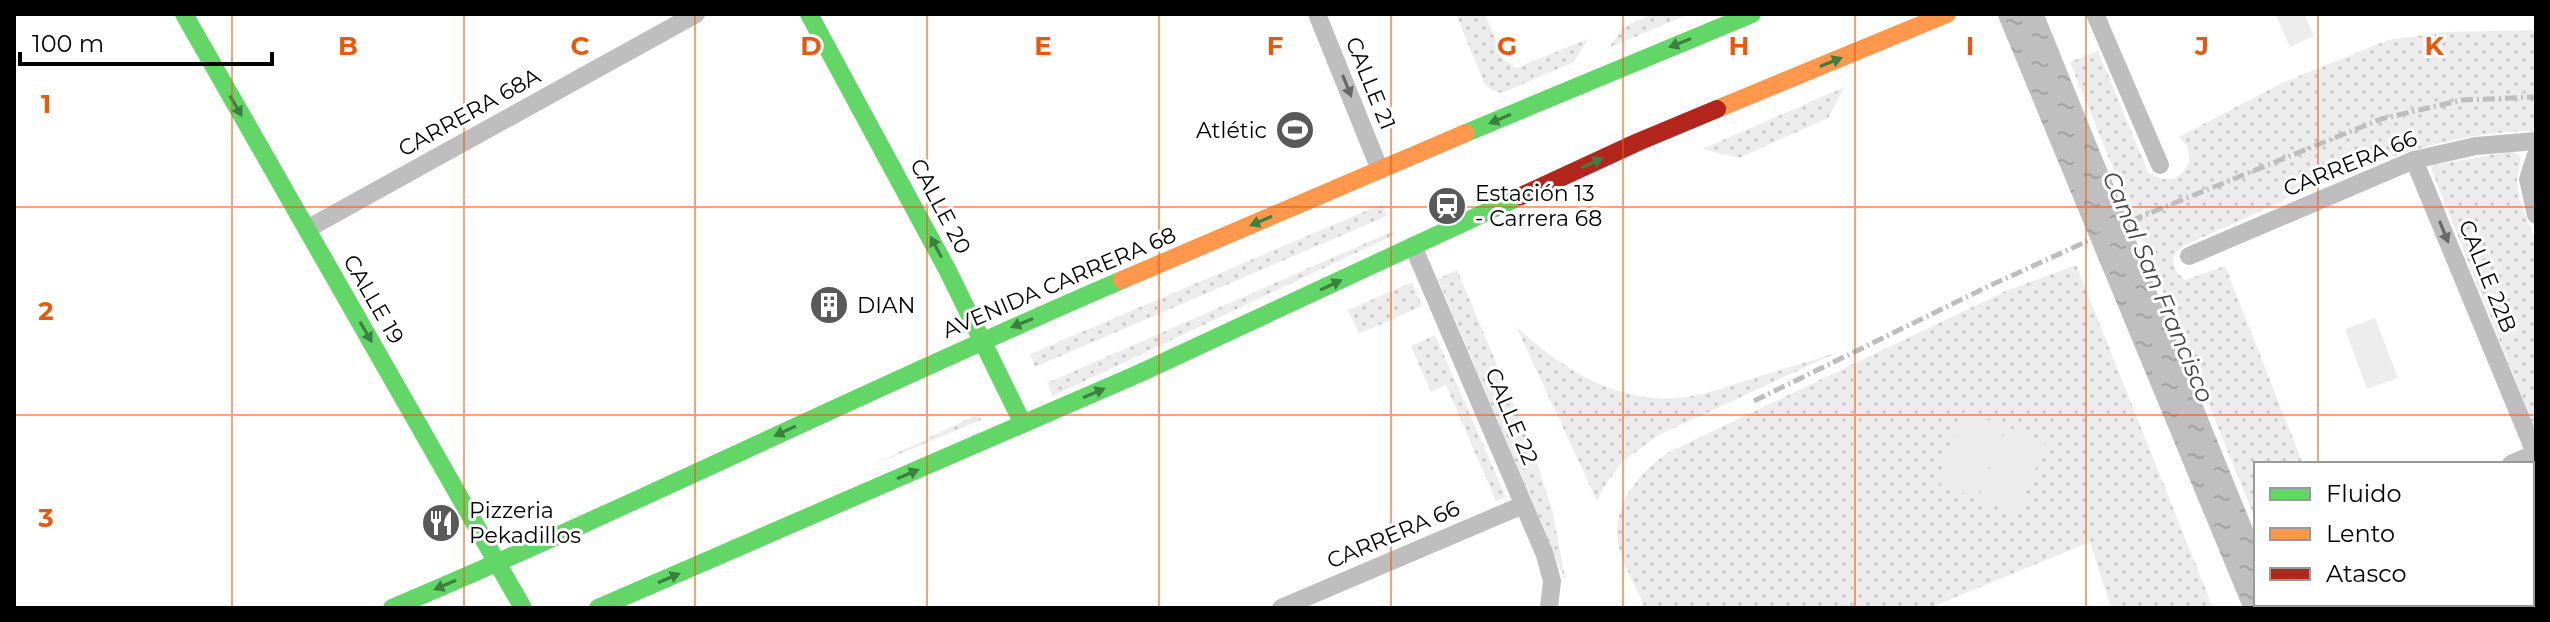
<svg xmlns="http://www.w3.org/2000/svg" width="2550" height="622" viewBox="0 0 2550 622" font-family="Montserrat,sans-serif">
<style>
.grass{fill:url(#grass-dots)}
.pitch{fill:#ececec}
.water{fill:url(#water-ripples)}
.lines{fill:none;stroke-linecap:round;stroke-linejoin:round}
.street{stroke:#bebebe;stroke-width:18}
.fast{stroke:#63d668;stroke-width:18}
.slow{stroke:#ff974d;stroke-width:18}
.jam{stroke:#b3261e;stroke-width:18}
.rail{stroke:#bebebe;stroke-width:5;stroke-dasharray:12 4 2 4;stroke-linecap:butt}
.oneway{fill:#3b803e}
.oneway2{fill:#686868}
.grid{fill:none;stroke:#e8590c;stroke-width:2;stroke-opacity:0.55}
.labels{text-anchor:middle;stroke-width:6;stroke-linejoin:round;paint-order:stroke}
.street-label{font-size:22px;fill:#000;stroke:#fff}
.poi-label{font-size:22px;fill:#000;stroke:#fff;text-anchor:start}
.water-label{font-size:24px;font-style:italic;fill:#444;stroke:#fff}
.grid-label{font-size:26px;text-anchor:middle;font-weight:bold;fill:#e8590c;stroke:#fff;stroke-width:6;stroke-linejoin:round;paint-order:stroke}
</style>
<defs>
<pattern id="grass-dots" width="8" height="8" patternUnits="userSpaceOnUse" patternTransform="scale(2)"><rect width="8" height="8" fill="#ececec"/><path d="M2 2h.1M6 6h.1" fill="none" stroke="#c9c9c9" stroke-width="1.8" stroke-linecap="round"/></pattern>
<pattern id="water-ripples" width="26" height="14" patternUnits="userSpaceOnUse" patternTransform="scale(2)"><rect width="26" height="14" fill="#bfbfbf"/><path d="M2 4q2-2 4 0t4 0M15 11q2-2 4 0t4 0" fill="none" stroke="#a2a2a2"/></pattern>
</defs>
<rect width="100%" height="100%" fill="#fff"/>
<g class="grass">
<polygon points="1456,14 1485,14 1504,60 1516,68 1588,39 1574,62 1502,93 1492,90 1484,83"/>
<polygon points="1653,14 1689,14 1609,48 1623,27"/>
<path d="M2536 30V131C2412 131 2296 197 2185 245 2168 255 2171 269 2185 280L2225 266 2303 464H2256V521L2070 62 2098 51 2148 172C2166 185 2183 181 2190 159L2187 146 2179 137 2284 82 2388 40 2448 32Z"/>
<polygon points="1845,87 1828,118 1739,158 1702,149"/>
<polygon points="2512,151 2521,156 2517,181 2520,202 2536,241 2536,432 2430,166"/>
<polygon points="1382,204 1387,216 1035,367 1030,354"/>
<polygon points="1393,231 1394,235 1053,396 1047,383"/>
<path d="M2076 265 2213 608H2111L2090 542 1929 608H1645C1637 589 1626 570 1620 551 1607 510 1638 473 1669 452L2006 291Z"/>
<polygon points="1457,270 1532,448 1552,509 1566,582 1438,279"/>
<polygon points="1412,282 1422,306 1359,334 1348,310"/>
<path d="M1516 326C1557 366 1615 403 1675 398 1698 397 1719 389 1741 382 1772 372 1804 363 1836 353L1659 435 1623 461 1605 485 1597 501Z"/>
<polygon points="1435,335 1506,497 1496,501 1446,385 1431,392 1411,346"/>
<polygon points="978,414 981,420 873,465"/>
</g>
<g class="pitch">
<polygon points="2275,14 2304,14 2314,36 2290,47"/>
<polygon points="2375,318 2398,378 2367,389 2345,329"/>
<polygon points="1965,410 2005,427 1977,498 1936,482"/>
<polygon points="2007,427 2046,443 2017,515 1978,499"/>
</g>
<polygon class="water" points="1997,14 2044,14 2256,536 2256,604 2284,604 2285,608 2243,608"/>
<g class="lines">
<g class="street">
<polyline points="1317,14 1380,170"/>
<polyline points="2095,14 2160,165"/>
<polyline points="2536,155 2528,179 2536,215"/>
<polyline points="2414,160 2536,455"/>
<polyline points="307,229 696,14"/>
<polyline points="1413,246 1545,555 1552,581 1549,608"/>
<polyline points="2189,256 2414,160 2476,146 2536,141"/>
<polyline points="2511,464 2536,453"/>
<polyline points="2336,604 2338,608"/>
<polyline points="1281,608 1523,505"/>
</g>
<g class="fast">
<polyline points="184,14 523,608"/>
<polyline points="809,14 948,271 1023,424"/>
<polyline points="1466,133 1752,14"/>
<path d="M392 608C638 504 877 385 1122 280"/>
<polyline points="598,608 1138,374 1521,196"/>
</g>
<g class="slow">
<polyline points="1717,109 1947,14"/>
<polyline points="1122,280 1466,133"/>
</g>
<polyline class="jam" points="1521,196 1638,142 1717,109"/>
<polyline class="rail" points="1754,401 1987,287 2140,217 2381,119 2462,100 2536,97"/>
</g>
<defs><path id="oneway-solid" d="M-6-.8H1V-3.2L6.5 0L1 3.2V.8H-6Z" transform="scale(2)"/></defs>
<g class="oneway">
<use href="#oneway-solid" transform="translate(1680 43) rotate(158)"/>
<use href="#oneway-solid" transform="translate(1831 62) rotate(-22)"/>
<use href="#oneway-solid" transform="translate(236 106) rotate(60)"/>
<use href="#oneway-solid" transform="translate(1500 119) rotate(157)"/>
<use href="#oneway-solid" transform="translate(1592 163) rotate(-25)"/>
<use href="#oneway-solid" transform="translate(1261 221) rotate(157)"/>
<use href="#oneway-solid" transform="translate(936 247) rotate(-118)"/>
<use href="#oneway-solid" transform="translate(1331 285) rotate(-25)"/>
<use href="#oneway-solid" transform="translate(1022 323) rotate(158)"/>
<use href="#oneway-solid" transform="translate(366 332) rotate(60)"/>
<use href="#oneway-solid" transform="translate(1094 393) rotate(-23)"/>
<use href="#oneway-solid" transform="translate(785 431) rotate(155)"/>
<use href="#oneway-solid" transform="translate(908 474) rotate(-23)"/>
<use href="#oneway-solid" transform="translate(669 578) rotate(-23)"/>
<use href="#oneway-solid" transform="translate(445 585) rotate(157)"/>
</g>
<g class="oneway2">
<use href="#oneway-solid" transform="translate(1347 86) rotate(68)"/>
<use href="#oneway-solid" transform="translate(2444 232) rotate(68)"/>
</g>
<path class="grid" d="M232 14V608M464 14V608M695 14V608M927 14V608M1159 14V608M1391 14V608M1623 14V608M1855 14V608M2086 14V608M2318 14V464M14 207H2536M14 415H2536M2318 604V608"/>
<defs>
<symbol id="stadium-disc" viewBox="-11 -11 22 22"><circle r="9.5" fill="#595959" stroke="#fff"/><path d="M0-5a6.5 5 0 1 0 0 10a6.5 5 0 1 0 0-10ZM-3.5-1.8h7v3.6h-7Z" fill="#fff"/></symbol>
<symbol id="station-disc" viewBox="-11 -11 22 22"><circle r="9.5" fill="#595959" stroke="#fff"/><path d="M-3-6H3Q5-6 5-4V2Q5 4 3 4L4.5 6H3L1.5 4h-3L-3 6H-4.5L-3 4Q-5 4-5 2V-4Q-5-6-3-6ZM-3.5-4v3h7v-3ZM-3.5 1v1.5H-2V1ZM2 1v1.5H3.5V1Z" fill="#fff"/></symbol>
<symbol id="building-disc" viewBox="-11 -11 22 22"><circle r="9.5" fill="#595959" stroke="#fff"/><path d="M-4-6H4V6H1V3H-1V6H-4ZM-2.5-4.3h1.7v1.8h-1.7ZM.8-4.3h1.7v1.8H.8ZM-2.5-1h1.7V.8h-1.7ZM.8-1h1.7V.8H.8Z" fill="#fff"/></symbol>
<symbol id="restaurant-disc" viewBox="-11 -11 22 22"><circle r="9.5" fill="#595959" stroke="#fff"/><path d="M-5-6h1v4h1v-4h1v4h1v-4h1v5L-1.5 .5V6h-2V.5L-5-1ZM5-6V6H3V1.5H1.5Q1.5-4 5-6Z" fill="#fff"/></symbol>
</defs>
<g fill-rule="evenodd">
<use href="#stadium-disc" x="1273" y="108" width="44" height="44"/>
<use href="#station-disc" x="1425" y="184" width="44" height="44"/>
<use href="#building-disc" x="807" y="283" width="44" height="44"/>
<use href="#restaurant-disc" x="419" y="501" width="44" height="44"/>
</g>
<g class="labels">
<g class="street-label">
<text transform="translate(1371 83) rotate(68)" y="8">CALLE 21</text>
<text transform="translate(469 112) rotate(-29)" y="8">CARRERA 68A</text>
<text transform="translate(2350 163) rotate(-22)" y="8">CARRERA 66</text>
<text transform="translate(941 206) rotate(62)" y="8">CALLE 20</text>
<text transform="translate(2488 276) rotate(68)" y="8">CALLE 22B</text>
<text transform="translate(1059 282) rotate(-23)" y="8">AVENIDA CARRERA 68</text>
<text transform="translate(374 299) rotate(60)" y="8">CALLE 19</text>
<text transform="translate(1512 416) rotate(67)" y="8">CALLE 22</text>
<text transform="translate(1393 534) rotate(-23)" y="8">CARRERA 66</text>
</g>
<g class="poi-label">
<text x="1267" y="138" text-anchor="end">Atlétic</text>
<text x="1475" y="201">Estación 13<tspan x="1475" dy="25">- Carrera 68</tspan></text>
<text x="857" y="313">DIAN</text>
<text x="469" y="518">Pizzeria<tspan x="469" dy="25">Pekadillos</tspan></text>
</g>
<g class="water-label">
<text transform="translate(2158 287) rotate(67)" y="8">Canal San Francisco</text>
</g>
</g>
<g class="grid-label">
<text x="348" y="55">B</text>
<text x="580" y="55">C</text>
<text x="811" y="55">D</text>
<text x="1043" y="55">E</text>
<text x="1275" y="55">F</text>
<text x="1507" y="55">G</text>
<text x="1739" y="55">H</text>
<text x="1970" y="55">I</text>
<text x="2202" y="55">J</text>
<text x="2434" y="55">K</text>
<text x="46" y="113">1</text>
<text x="46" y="320">2</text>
<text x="46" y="527">3</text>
</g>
<rect width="2550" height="622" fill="none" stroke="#000000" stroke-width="32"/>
<rect x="2254" y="462" width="280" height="144" fill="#ffffff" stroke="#999999" stroke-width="2"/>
<rect x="2270" y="488" width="40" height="12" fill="#63d668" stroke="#999999" stroke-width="2"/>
<text x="2326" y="502" font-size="24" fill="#000000">Fluido</text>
<rect x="2270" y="528" width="40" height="12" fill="#ff974d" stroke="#999999" stroke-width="2"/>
<text x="2326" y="542" font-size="24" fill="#000000">Lento</text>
<rect x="2270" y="568" width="40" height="12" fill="#b3261e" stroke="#999999" stroke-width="2"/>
<text x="2326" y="582" font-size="24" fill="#000000">Atasco</text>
<path d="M20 52v12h252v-12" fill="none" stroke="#000000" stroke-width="4"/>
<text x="32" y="52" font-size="24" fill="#000000" stroke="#ffffff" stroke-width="6" paint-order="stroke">100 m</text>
</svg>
